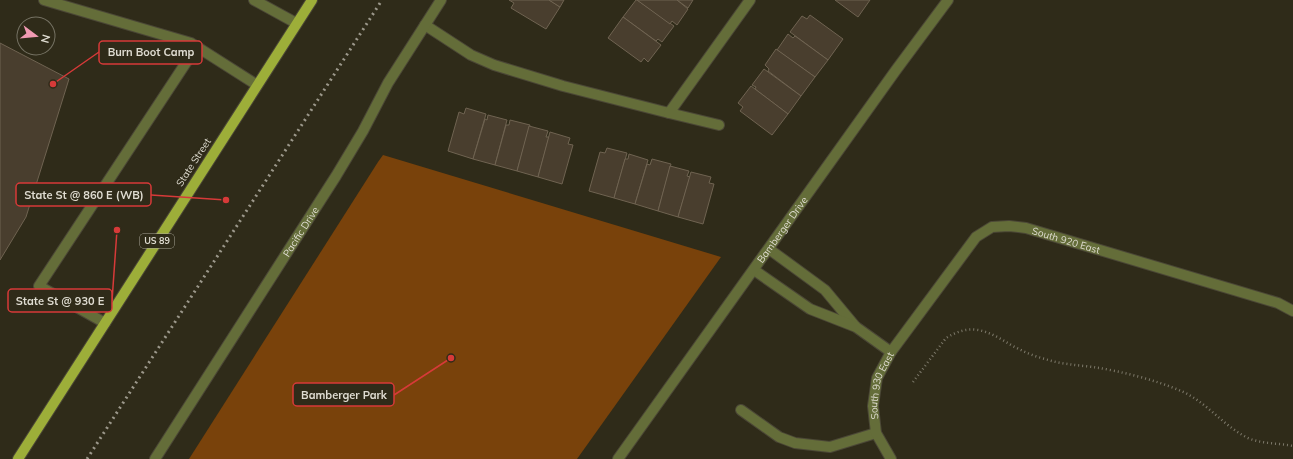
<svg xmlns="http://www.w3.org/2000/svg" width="1293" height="459" viewBox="0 0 1293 459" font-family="Mulish,sans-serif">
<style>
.green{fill:#79420b}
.building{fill:#493e2e;stroke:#6f6351}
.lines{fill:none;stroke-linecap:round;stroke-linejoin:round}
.minor-casing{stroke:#4b4736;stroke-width:12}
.major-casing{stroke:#4b4736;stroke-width:12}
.path{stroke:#7d796a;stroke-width:2.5;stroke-dasharray:1 3;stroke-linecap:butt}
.minor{stroke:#646d39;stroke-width:10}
.major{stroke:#9dae39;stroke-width:10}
.rail{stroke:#9c988b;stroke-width:3;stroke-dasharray:2 4;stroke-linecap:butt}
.labels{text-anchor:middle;stroke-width:3.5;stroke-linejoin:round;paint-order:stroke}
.shield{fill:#2f2b19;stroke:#aaa79a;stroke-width:1}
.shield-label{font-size:9px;font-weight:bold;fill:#dfdcd1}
.street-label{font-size:10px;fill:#dfdcd1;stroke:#2f2b19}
.leader{fill:none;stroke:#d73a39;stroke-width:1.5}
.callout-dot{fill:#d73a39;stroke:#2f2b19;stroke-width:1.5}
.callout{fill:#2f2b19;stroke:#d73a39;stroke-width:1.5}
.callout-label{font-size:11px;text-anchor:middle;font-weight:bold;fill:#dfdcd1}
</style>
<rect width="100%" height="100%" fill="#2f2b19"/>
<polygon class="green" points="383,155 721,257 577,459 189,459 378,162"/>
<g class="building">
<polygon points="509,0 549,0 560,7 546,29 511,8 514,3"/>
<polygon points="549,0 564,0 560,7"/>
<polygon points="636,0 637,0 674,26 662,42 658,39 656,41 623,17"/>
<polygon points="637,0 677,0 688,9 677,25 672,21 670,24"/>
<polygon points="677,0 693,0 688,8"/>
<polygon points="835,0 870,0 858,17"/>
<polygon points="810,15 843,39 828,60 790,32 802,16 807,19"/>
<polygon points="623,17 661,45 648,62 644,58 641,62 608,38"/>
<polygon points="788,34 793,38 795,36 828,60 815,77 777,50"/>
<polygon points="0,43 69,79 26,217 0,260"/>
<polygon points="776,49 815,77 801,96 768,71 769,69 765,65"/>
<polygon points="764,69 801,96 788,114 755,89 756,87 752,85"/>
<polygon points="751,86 788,114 772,135 740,111 743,107 738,103"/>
<polygon points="466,108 486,114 473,159 448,151 459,112 464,114"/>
<polygon points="488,115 507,120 495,165 473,159 485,119 487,120"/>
<polygon points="510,120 530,125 517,171 495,165 506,125 509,125"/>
<polygon points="529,126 548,131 546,137 549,137 538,177 517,171"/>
<polygon points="550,132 570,138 568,144 573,145 562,184 538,177"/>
<polygon points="607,148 627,153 614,198 589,191 600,152 605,153"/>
<polygon points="629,154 648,160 635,204 614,198 625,159 628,159"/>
<polygon points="652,159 671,164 658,211 635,204 647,164 650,165"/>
<polygon points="670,166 689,171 687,176 690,177 678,217 658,211"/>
<polygon points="691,172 711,177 709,183 714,184 703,224 678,217"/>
</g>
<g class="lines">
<defs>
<g id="minor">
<polyline points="44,0 191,43 257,85"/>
<polyline points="254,0 296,23"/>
<polyline points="425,25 471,55 494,65 563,86 669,113"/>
<polyline points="719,125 669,113 750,0"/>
<polyline points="769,249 825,290 855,326"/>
<polyline points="754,270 810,309 856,327 891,352"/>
<polyline points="105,323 39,286 197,46"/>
<polyline points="741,410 779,437 795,443 830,447 876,433"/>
<path id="s1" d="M155 459 336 176 363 131 388 83 441 0"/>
<path id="s2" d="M618 459 896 70 948 0"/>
<path id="s3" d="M891 459 876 433 873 406 877 378 891 352 976 237 992 227 1009 226 1026 228 1278 303 1293 311"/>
</g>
<polyline id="major" points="18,459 312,0"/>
</defs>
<use href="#minor" class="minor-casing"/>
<use href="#major" class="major-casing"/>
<path class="path" d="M913 382 946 338C956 332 966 328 978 330 990 332 1001 339 1011 345 1022 351 1033 356 1045 359 1060 364 1076 365 1093 367 1120 371 1156 380 1181 391 1207 402 1223 426 1248 438 1262 444 1278 443 1293 446"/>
<use href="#minor" class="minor"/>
<use href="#major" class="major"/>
<polyline class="rail" points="87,459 382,0"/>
</g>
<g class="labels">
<rect class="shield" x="140" y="234" width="34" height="14" rx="3"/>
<g class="shield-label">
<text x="157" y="244">US 89</text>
</g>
<g class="street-label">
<text transform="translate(193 162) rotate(-57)" y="4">State Street</text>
<text dy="4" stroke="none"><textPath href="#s2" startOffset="282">Bamberger Drive</textPath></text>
<text dy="4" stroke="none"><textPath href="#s1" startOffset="270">Pacific Drive</textPath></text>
<text dy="4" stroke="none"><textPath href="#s3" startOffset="353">South 920 East</textPath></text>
<text dy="4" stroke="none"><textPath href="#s3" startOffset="79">South 930 East</textPath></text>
</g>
</g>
<path class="leader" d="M53 84L99 52M226 200L151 195M117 230L112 301M451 358L394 395"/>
<g class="callout-dot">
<circle cx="53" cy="84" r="4"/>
<circle cx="226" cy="200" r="4"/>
<circle cx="117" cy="230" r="4"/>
<circle cx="451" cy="358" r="4"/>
</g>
<g class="callout">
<rect x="99" y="41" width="103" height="23" rx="4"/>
<rect x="16" y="183" width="135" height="23" rx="4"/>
<rect x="8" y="289" width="104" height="23" rx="4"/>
<rect x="293" y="383" width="101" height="23" rx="4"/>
</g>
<g class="callout-label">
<text x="151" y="56">Burn Boot Camp</text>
<text x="84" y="199">State St @ 860 E (WB)</text>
<text x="60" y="305">State St @ 930 E</text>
<text x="344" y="399">Bamberger Park</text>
</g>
<g transform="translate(36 36) rotate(106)"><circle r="19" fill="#2f2b19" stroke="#757263"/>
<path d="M0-3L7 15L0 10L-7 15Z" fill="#f19ab3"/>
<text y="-6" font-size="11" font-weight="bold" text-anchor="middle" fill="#dfdcd1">N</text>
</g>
</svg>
